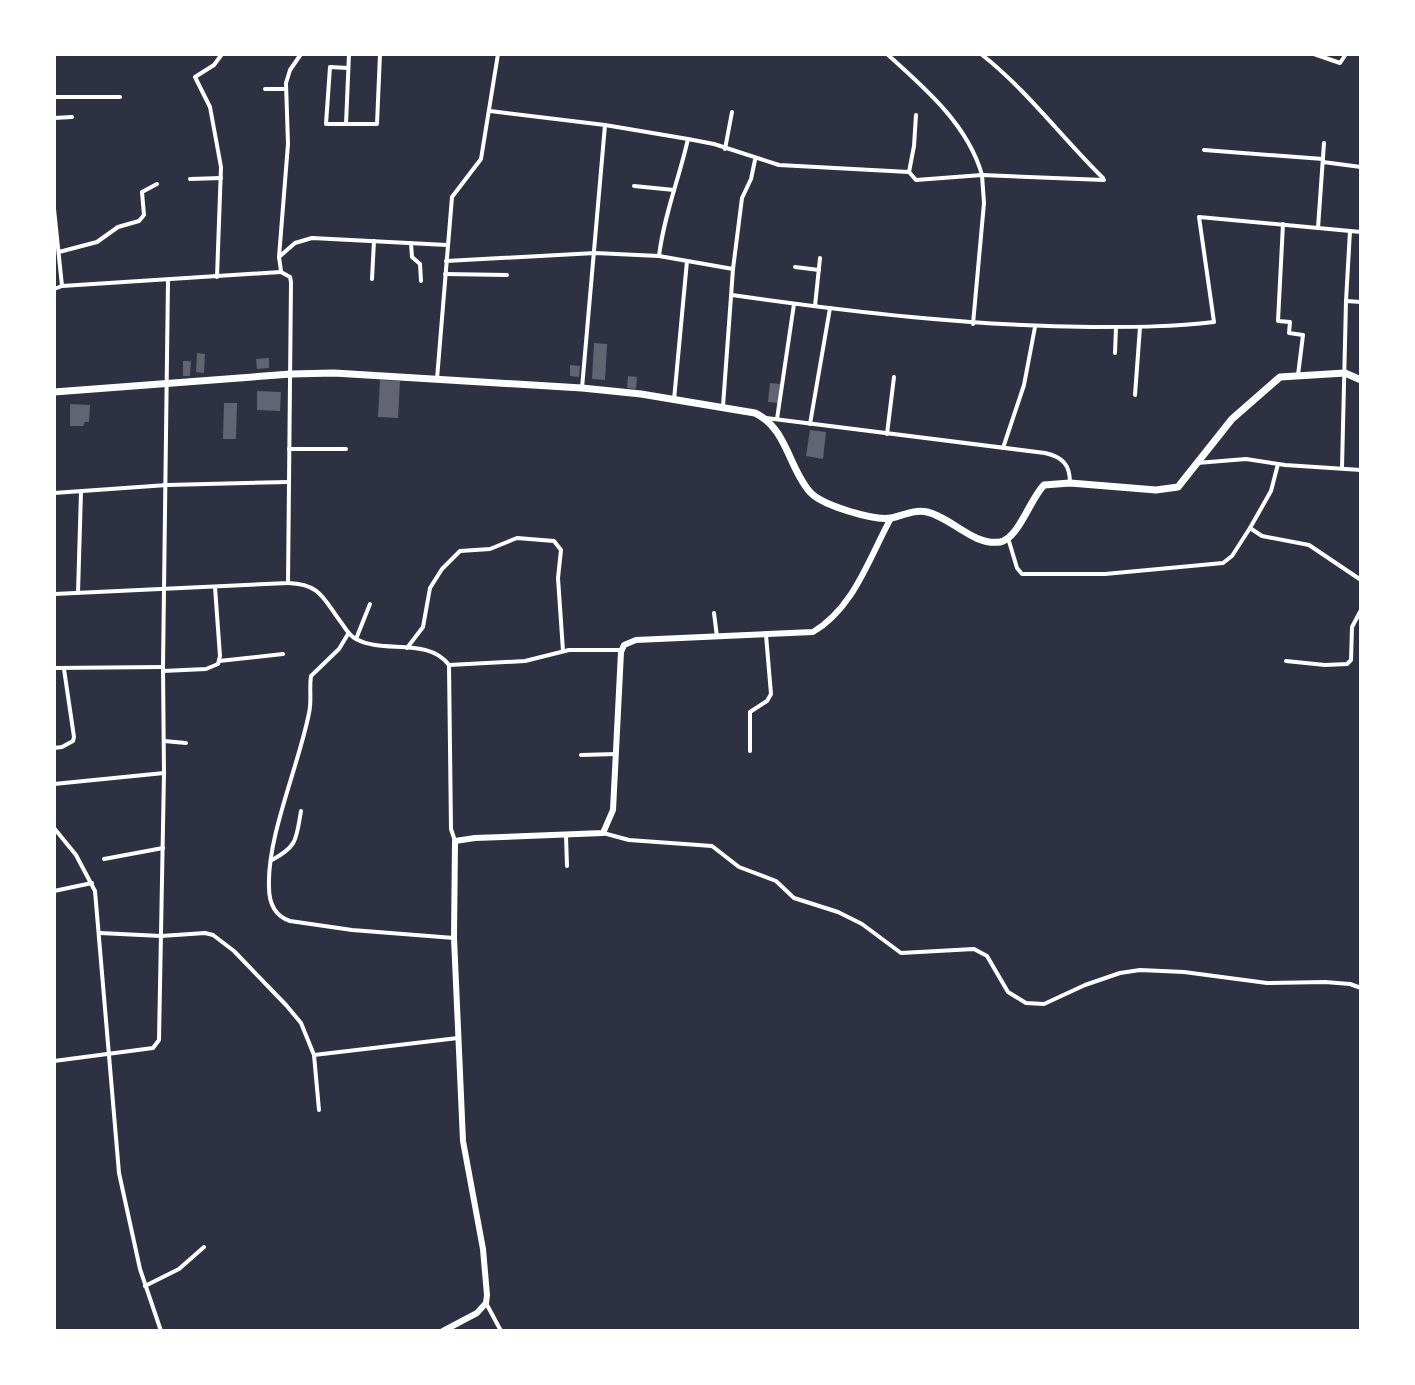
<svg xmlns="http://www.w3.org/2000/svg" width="1415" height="1385" viewBox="0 0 1415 1385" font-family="'Varela Round',sans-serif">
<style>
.building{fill:#626471}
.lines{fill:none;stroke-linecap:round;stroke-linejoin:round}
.minor{stroke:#fff;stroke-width:4}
.secondary{stroke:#fff;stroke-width:6}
.trunk{stroke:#fff;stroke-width:7}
</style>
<rect width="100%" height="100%" fill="#2d3142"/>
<g class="building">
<polygon points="594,343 607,344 605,380 592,379"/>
<polygon points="197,353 205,354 204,373 196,372"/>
<polygon points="269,358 269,368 257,369 256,359"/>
<polygon points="183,361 191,361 190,376 183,376"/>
<polygon points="570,365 580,366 579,377 570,376"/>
<polygon points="628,376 637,377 636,389 627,388"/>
<polygon points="380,380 400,381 398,418 378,417"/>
<polygon points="770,383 780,384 778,403 768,402"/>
<polygon points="257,391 281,392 280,411 257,410"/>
<polygon points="224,403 237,403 236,439 223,439"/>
<polygon points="70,404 90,405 89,422 85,422 83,426 70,426"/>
<polygon points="810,430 826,432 823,459 806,456"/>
</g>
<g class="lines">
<g class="minor">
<polyline points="349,54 346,124 377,124 380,54"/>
<path d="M981 54C1027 90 1062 138 1103 178"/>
<polyline points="1314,54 1340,63 1346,54"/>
<polyline points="265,89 286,89"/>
<polyline points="54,97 120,97"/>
<path d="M490 111 605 125 688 139 714 144 779 165 909 172 916 180 982 175C968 125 925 88 887 54"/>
<polyline points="54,118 72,117"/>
<polyline points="346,124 326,124 330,67 348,68"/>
<polyline points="725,149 732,112"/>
<polyline points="1204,150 1323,159"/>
<polyline points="1323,162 1361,167"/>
<polyline points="909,172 914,146 916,115"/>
<polyline points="190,179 221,178"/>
<polyline points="634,186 674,190"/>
<polyline points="54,209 62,286 54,289"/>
<polyline points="1283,224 1278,321 1290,322 1289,333 1303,335 1298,375"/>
<polyline points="1318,228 1324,143"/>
<polyline points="411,243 412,257 420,264 421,281"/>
<polyline points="59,252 97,242 118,227 139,221 144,215 142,192 157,184"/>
<path d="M659 256C664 215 679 179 688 139"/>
<polyline points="279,257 288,144 286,83 290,70 301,54"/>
<polyline points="446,261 595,253 659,256 733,269"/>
<polyline points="795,267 819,270"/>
<polyline points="281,271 279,257 295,243 312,238 447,245"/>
<polyline points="445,274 507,275"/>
<polyline points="217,277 221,167 210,107 195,77 214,65 222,54"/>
<polyline points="372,279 374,241"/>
<polyline points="62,286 281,272"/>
<path d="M732 295C851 312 971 326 1092 327 1133 327 1173 327 1214 322L1199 217 1361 232"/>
<polyline points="1346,301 1361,302"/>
<polyline points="815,306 820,258"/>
<polyline points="973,324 984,203 982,175 1104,180"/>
<polyline points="1115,353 1116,327"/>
<polyline points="437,379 452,197 481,159 498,54"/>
<polyline points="582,388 605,125"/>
<polyline points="1135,395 1140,327"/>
<polyline points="674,400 687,261"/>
<polyline points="723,406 733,269 742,198 751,179 755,160"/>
<path d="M766 418 1045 453C1063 457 1070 465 1070 483"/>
<polyline points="777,419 794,304"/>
<polyline points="810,424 830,308"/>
<polyline points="887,434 894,377"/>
<polyline points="1003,448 1024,385 1035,327"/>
<polyline points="289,449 346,449"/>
<polyline points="1197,463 1246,459 1285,465 1361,470"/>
<polyline points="1278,464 1271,491 1250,528 1262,536 1309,545 1361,580"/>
<polyline points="1342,468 1346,301 1350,231"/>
<polyline points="54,493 167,485 288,482"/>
<polyline points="1008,538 1017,568 1022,574 1105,574 1223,563 1232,556 1250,528"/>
<path d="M288 583C320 584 323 598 340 621 345 627 348 635 356 639 383 654 429 637 449 665L525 661 569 650H622"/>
<polyline points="78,593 81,492"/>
<polyline points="54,594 288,583 291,282 290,277 281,272"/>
<polyline points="714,613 717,637"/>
<path d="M348 634 339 649 311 676C309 689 312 701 309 713 299 765 267 836 269 887 269 903 275 916 290 921L352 930 454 938"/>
<polyline points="356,639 370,604"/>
<polyline points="407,648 423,627 430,588 442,569 460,551 490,549 517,538 554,541 561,550 558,578 563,651"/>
<polyline points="219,661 283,654"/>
<polyline points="1286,661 1325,665 1347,664 1351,660 1352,627 1361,610"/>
<polyline points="449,665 451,829 455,841"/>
<polyline points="54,668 163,667"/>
<polyline points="163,671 206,669 218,664 220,656 215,587"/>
<polyline points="164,741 186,743"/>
<polyline points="54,748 62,747 73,741 74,737 64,669"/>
<polyline points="750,751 750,712 767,701 771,694 766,635"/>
<polyline points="581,755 616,754"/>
<polyline points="54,784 164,773"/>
<polyline points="54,828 76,855 95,891 119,1173 140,1269 161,1331"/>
<polyline points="603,833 629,840 712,846 739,867 776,881 794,898 838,912 862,924 901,953 974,949 987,956 1008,992 1026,1003 1044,1004 1085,985 1120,973 1140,970 1184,972 1267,983 1325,982 1350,984 1361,988"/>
<polyline points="566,836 567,866"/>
<polyline points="104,859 163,848"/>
<path d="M272 860C298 846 296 839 301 811"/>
<polyline points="54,891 92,883"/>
<polyline points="100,933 161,936 205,933 213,935 234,951 286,1005 301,1023 314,1055"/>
<polyline points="54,1061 153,1048 159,1040 164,773 163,667 168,280"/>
<polyline points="319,1110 314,1055 458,1038"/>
<polyline points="145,1286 179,1269 204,1247"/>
<polyline points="486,1303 501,1331"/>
</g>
<path class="secondary" d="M443 1331 477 1313 486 1303 487 1295 483 1249 463 1141 454 938 455 841 475 838 603 833 613 810 621 652 624 645 636 640 813 632C854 608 869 558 891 518"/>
<path class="trunk" d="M54 392 291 374 334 373 582 388 641 394 755 413C787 428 789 469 810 492 821 505 874 521 891 518 902 516 914 509 927 512 951 517 973 546 1000 542 1019 538 1030 499 1044 485L1070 483 1156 490 1178 487 1232 419 1280 377 1345 373 1361 380"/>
</g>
<rect width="1415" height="1385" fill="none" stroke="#ffffff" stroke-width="112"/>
</svg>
